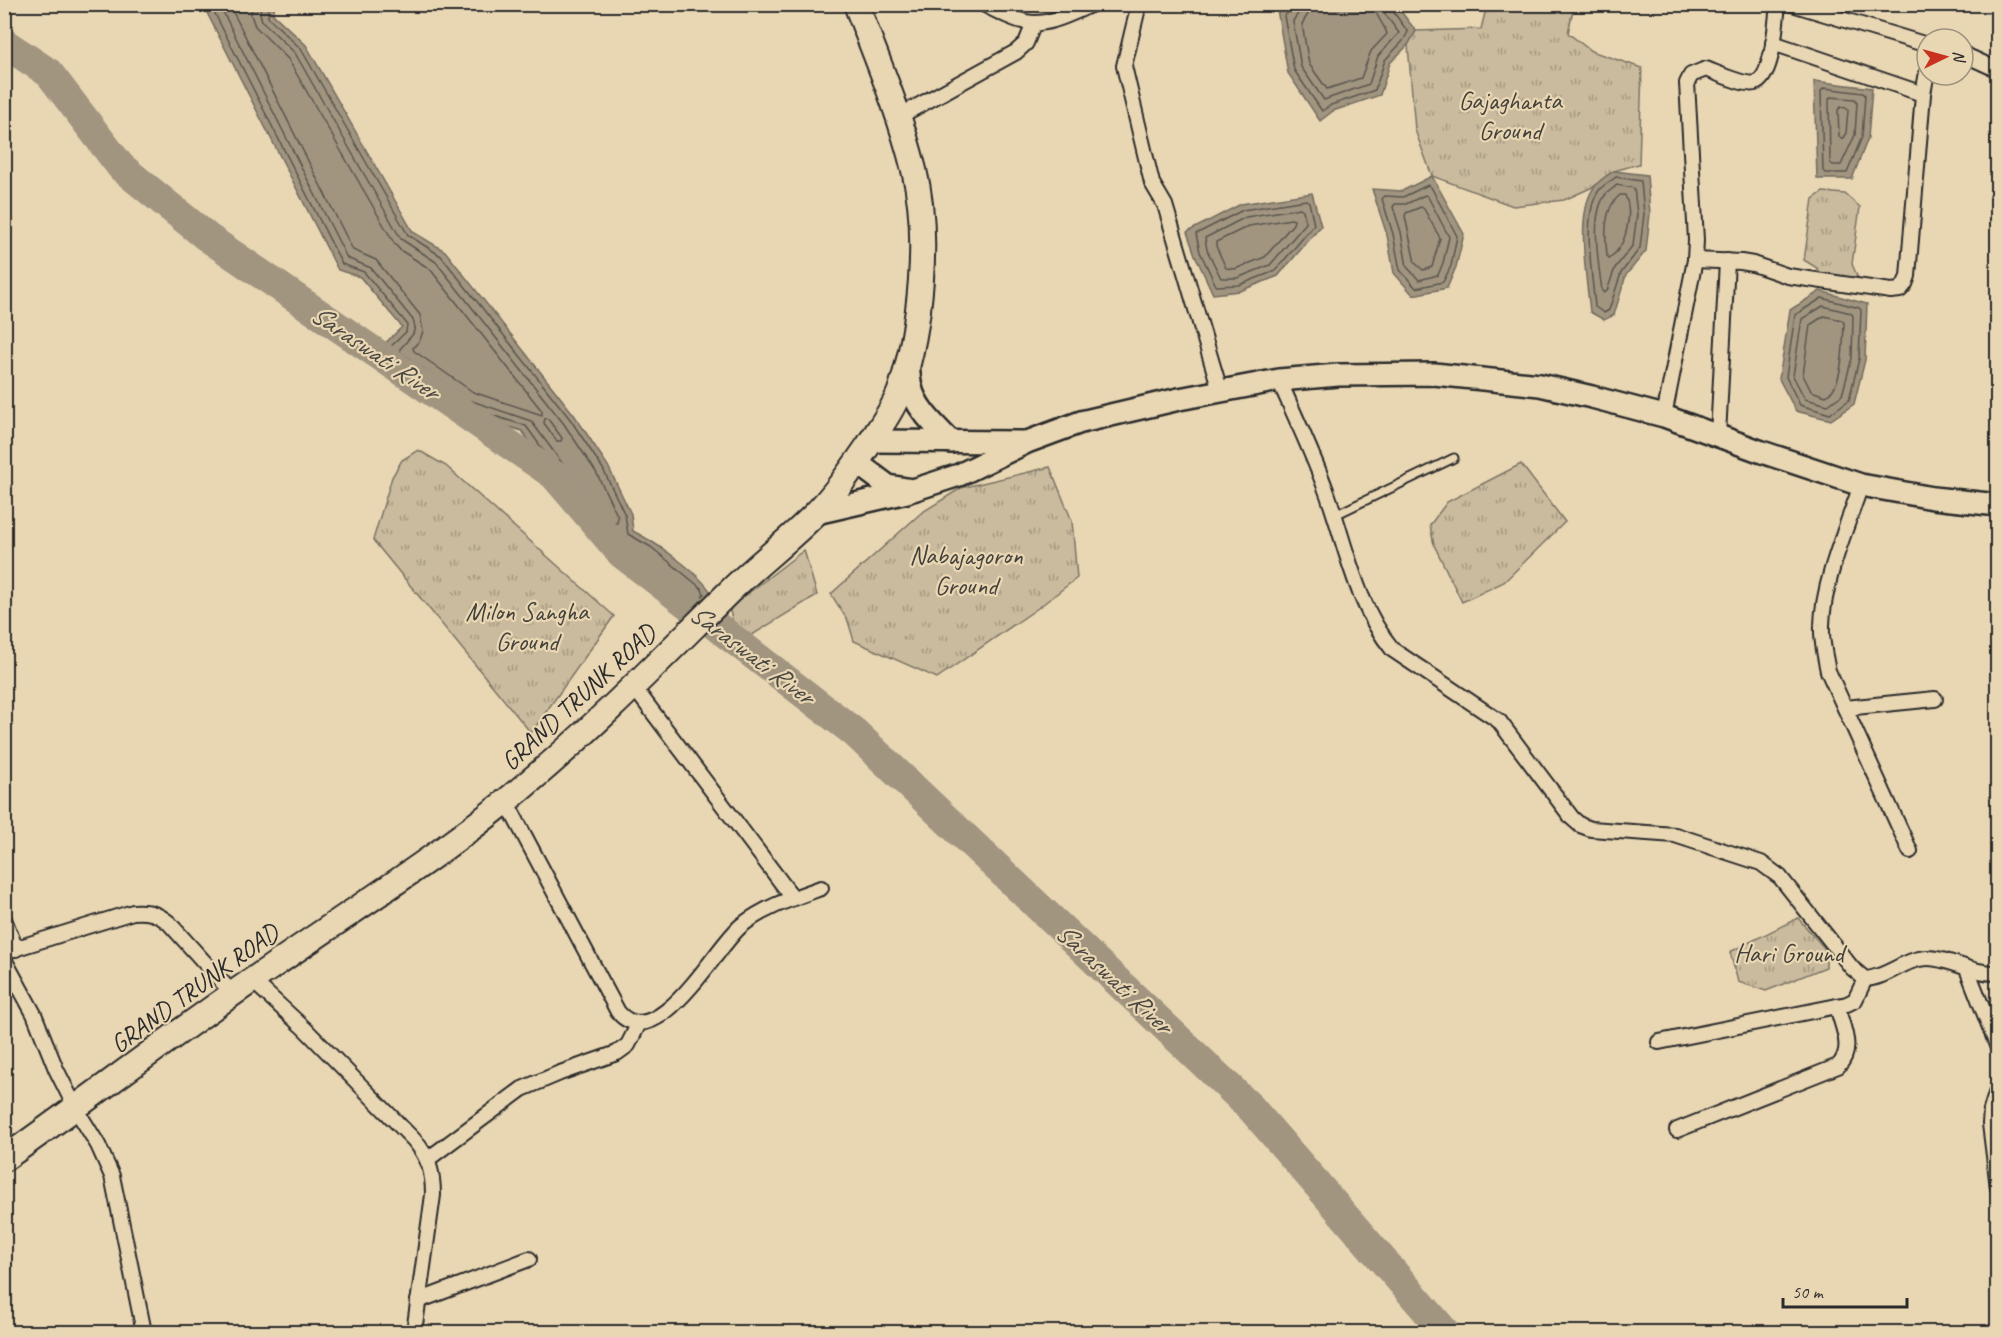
<svg xmlns="http://www.w3.org/2000/svg" width="2002" height="1337" viewBox="0 0 2002 1337" font-family="Caveat,sans-serif">
<style>
.park{fill:url(#park-tufts);stroke:#7a7364;stroke-width:1.5}
.water{fill:#a19580;stroke:#726b5e;stroke-width:1.5}
.lines{fill:none;stroke-linecap:round;stroke-linejoin:round}
.shore{stroke:#5a554d;stroke-width:1.5}
.river{stroke:#a19580;stroke-width:30}
.lane-casing{stroke:#2b2b2b;stroke-width:11}
.street-casing{stroke:#2b2b2b;stroke-width:18}
.primary-casing{stroke:#2b2b2b;stroke-width:26}
.highway-casing{stroke:#2b2b2b;stroke-width:28}
.lane{stroke:#e9d7b4;stroke-width:7}
.street{stroke:#e9d7b4;stroke-width:14}
.primary{stroke:#e9d7b4;stroke-width:21}
.highway{stroke:#e9d7b4;stroke-width:24}
.labels{text-anchor:middle;stroke-width:4.5;stroke-linejoin:round;paint-order:stroke}
.park-label{font-size:26px;fill:#43413c;stroke:#e9d7b4}
.street-label{font-size:26px;fill:#2b2b2b;stroke:#e9d7b4}
.water-label{font-size:27px;font-style:italic;fill:#484640;stroke:#e9d7b4}
</style>
<defs>
<pattern id="park-tufts" width="24" height="20" patternUnits="userSpaceOnUse" patternTransform="scale(1.5)"><rect width="24" height="20" fill="#cabb9e"/><path d="M3 7l-1-3M5 7V3M7 7l1-3M15 17l-1-3M17 17v-4M19 17l1-3" fill="none" stroke="#a49881"/></pattern>
</defs>
<rect width="100%" height="100%" fill="#e9d7b4"/>
<filter id="ink" filterUnits="userSpaceOnUse"><feTurbulence type="fractalNoise" baseFrequency=".0167" numOctaves="2"/><feDisplacementMap in="SourceGraphic" scale="12" xChannelSelector="R" yChannelSelector="G"/><feConvolveMatrix kernelMatrix="1 2 1 2 8 2 1 2 1" color-interpolation-filters="sRGB"/></filter>
<g filter="url(#ink)">
<g class="park">
<polygon points="1487,5 1574,5 1568,33 1591,51 1642,68 1639,164 1614,171 1595,186 1564,200 1513,206 1432,176 1415,130 1408,45 1416,31 1481,29"/>
<polygon points="1823,192 1845,194 1860,207 1852,264 1862,288 1826,285 1817,268 1804,260 1813,199"/>
<polygon points="418,450 446,466 614,616 531,733 373,540 392,477 402,460"/>
<polygon points="1521,464 1565,522 1504,582 1462,602 1434,545 1430,525 1447,502"/>
<polygon points="1050,467 1072,521 1077,578 1038,608 937,678 854,641 848,621 831,594 921,513 961,488"/>
<polygon points="804,550 817,595 739,643 729,608"/>
<polygon points="1798,918 1826,950 1826,967 1766,991 1738,982 1730,952"/>
</g>
<g class="water">
<path d="M203 5H275L273 14 306 45 413 232 445 251 575 416 608 466 631 514 633 531C658 544 698 571 712 594L696 611 621 553 554 475 522 431 463 412 376 352 402 327 360 277 338 270Z"/>
<polygon points="1300,5 1396,5 1416,31 1408,45 1390,63 1380,95 1333,111 1320,121 1288,73 1277,9"/>
<polygon points="1814,81 1872,88 1868,138 1852,179 1817,179"/>
<path d="M1614 171 1647 175 1650 214 1646 251 1626 275 1614 315 1604 320 1590 312C1587 281 1574 209 1596 185 1601 179 1608 175 1614 171Z"/>
<polygon points="1432,176 1464,234 1456,267 1447,288 1413,295 1394,273 1387,235 1372,189 1402,191"/>
<polygon points="1312,193 1321,226 1278,276 1240,291 1213,294 1195,255 1187,232 1241,204"/>
<polygon points="1820,291 1867,304 1865,360 1854,404 1831,420 1796,411 1779,379 1790,310"/>
</g>
<g class="lines">
<g class="shore">
<polyline points="210,4 342,264 364,272 407,324 406,332 388,349 388,353 466,407 526,426 559,472 625,549 693,601 697,601 704,594 701,588 651,547 628,534 625,515 603,469 570,419 441,256 408,235 301,49 268,17 269,4"/>
<polyline points="219,4 347,258 371,268 413,320 415,327 413,334 400,349 400,352 469,400 531,421 565,467 613,523 617,523 618,517 596,472 564,424 436,262 401,239 295,53 262,21 260,13 261,4"/>
<polyline points="229,4 353,250 376,260 420,315 423,331 420,340 413,348 414,351 473,392 542,415 542,411 430,269 400,250 394,243 288,59 255,26 251,15 252,4"/>
<polyline points="1293,4 1292,10 1284,16 1294,70 1322,111 1331,105 1375,90 1385,60 1403,41 1408,32 1392,10 1391,4"/>
<polyline points="1301,4 1299,12 1293,21 1301,67 1324,100 1369,84 1378,56 1399,33 1385,14 1383,4"/>
<path d="M1310 4 1308 14 1302 24 1309 64 1327 89 1361 78 1371 51 1387 34C1384 23 1375 17 1374 4"/>
<polygon points="1824,88 1863,93 1865,95 1862,137 1847,173 1826,173 1823,171 1821,91"/>
<polygon points="1830,97 1855,99 1857,102 1855,135 1841,165 1833,165 1830,163 1829,100"/>
<polygon points="1841,107 1846,108 1848,110 1846,133 1842,139 1839,136 1838,110"/>
<path d="M1616 177 1641 181 1644 214 1640 248 1621 273 1609 310 1604 313 1595 307C1593 279 1580 210 1601 188 1605 184 1611 181 1616 177Z"/>
<polygon points="1428,185 1431,187 1457,236 1451,266 1443,282 1416,288 1400,270 1393,234 1382,199 1385,196 1403,197"/>
<path d="M1617 185 1634 188 1637 214 1633 245 1615 268 1607 291 1604 293 1602 291C1599 265 1589 215 1606 194 1609 191 1614 188 1617 185Z"/>
<polygon points="1425,195 1428,197 1449,237 1443,263 1438,275 1419,280 1407,267 1401,232 1393,207 1395,204 1406,204"/>
<path d="M1620 195H1625C1633 213 1627 247 1609 258L1607 256C1605 236 1603 208 1620 195Z"/>
<polygon points="1306,200 1309,202 1314,225 1275,271 1239,285 1216,286 1200,252 1196,234 1243,210"/>
<polygon points="1421,207 1424,209 1440,238 1432,267 1423,270 1415,263 1405,216 1406,213"/>
<polygon points="1300,208 1303,210 1306,223 1270,265 1237,278 1221,278 1207,250 1205,238 1246,217"/>
<polygon points="1291,219 1294,220 1293,224 1265,257 1235,269 1226,268 1216,246 1216,242 1249,226"/>
<polygon points="1822,298 1859,308 1861,310 1859,359 1849,400 1830,414 1800,405 1786,377 1795,315"/>
<polygon points="1823,306 1851,313 1853,316 1852,358 1842,395 1828,405 1805,399 1793,376 1802,319"/>
<path d="M1824 316 1842 320 1844 323C1843 342 1844 386 1826 396L1811 391 1803 375 1810 325Z"/>
<polygon points="545,418 548,419 562,438 561,441 557,441 544,423"/>
</g>
<polyline class="river" points="4,43 49,73 121,167 207,237 554,475 621,553 854,732 1251,1108 1445,1332"/>
<defs>
<polyline id="lane" points="1335,515 1454,458"/>
<g id="street">
<path d="M983 4C997 11 1011 19 1026 22 1048 27 1073 12 1093 4"/>
<polyline points="1139,4 1124,66 1152,183 1165,205 1220,390"/>
<polyline points="1792,4 1924,44 1927,47"/>
<polyline points="1773,43 1923,94"/>
<polyline points="1963,54 1998,70"/>
<polyline points="898,117 1016,52 1026,43 1034,23"/>
<polyline points="1695,260 1741,262 1753,264 1788,276 1891,291 1900,290 1905,284 1908,276 1923,94 1927,72"/>
<path d="M1279 380C1295 416 1312 452 1326 490 1346 544 1355 604 1393 650L1499 721 1572 818 1580 825 1591 829 1675 835 1761 863 1780 877 1852 968 1865 979C1887 978 1905 958 1928 958 1950 958 1971 974 1998 973"/>
<path d="M1664 416 1695 260 1696 240 1687 83 1691 75 1706 69C1717 73 1745 86 1755 83 1773 78 1776 21 1778 4"/>
<polyline points="1718,436 1727,261"/>
<path d="M1861 485C1847 527 1823 581 1822 625 1821 641 1825 656 1828 671L1910 851"/>
<polyline points="633,686 793,898"/>
<polyline points="1845,708 1935,699"/>
<path d="M506 801 618 1012C657 1058 717 944 742 925 765 907 793 898 821 888"/>
<polyline points="4,919 16,949"/>
<path d="M4 952 133 912C149 911 157 913 169 923L233 994"/>
<polyline points="4,959 34,1014 56,1069 76,1109 98,1145 112,1176 144,1332"/>
<polyline points="1967,969 1998,1048"/>
<path d="M252 980 305 1029 414 1140C429 1157 433 1173 433 1195L414 1332"/>
<polyline points="1659,1042 1847,1004 1855,1000 1865,979"/>
<polyline points="1998,1087 1991,1110 1990,1124 1998,1188"/>
<path d="M1677 1130 1838 1066C1855 1049 1842 1027 1837 1006"/>
<polyline points="428,1159 522,1089 560,1073 617,1053 628,1045 639,1023"/>
<polyline points="418,1301 529,1259"/>
</g>
<g id="primary">
<path d="M908 363C909 371 909 380 911 387 916 409 936 426 951 442"/>
<polyline points="871,441 1023,442"/>
<polyline points="856,462 888,486 913,490 959,475 1027,442 1081,422 1179,399 1279,380 1338,375 1434,374 1540,385 1592,397 1664,416 1762,452 1861,485 1933,498 1998,505"/>
<polyline points="816,513 907,492"/>
</g>
<path id="highway" d="M4 1159C93 1096 180 1029 270 968 354 909 444 854 523 787 596 726 663 657 731 590 758 564 788 541 814 515 834 495 852 469 868 446 879 428 893 410 900 391 921 328 930 234 914 170 900 113 877 59 856 4"/>
</defs>
<use href="#lane" class="lane-casing"/>
<use href="#street" class="street-casing"/>
<use href="#primary" class="primary-casing"/>
<use href="#highway" class="highway-casing"/>
<use href="#lane" class="lane"/>
<use href="#street" class="street"/>
<use href="#primary" class="primary"/>
<use href="#highway" class="highway"/>
</g>
</g>
<g class="labels">
<g class="park-label">
<text x="1510" y="109">Gajaghanta<tspan x="1510" dy="30">Ground</tspan></text>
<text x="966" y="564">Nabajagoron<tspan x="966" dy="30">Ground</tspan></text>
<text x="527" y="620">Milon Sangha<tspan x="527" dy="30">Ground</tspan></text>
<text x="1789" y="962">Hari Ground</text>
</g>
<g class="street-label">
<text transform="translate(578 697) rotate(-43)" y="9">GRAND TRUNK ROAD</text>
<text transform="translate(194 988) rotate(-36)" y="9">GRAND TRUNK ROAD</text>
</g>
<g class="water-label">
<text transform="translate(375 352) rotate(34)" y="9">Saraswati River</text>
<text transform="translate(752 654) rotate(37)" y="9">Saraswati River</text>
<text transform="translate(1114 978) rotate(43)" y="9">Saraswati River</text>
</g>
</g>
<rect width="2002" height="1337" fill="none" stroke="#e9d7b4" stroke-width="24"/>
<rect x="12" y="12" width="1978" height="1313" fill="none" stroke="#2b2b2b" stroke-width="2" filter="url(#ink)"/>
<g transform="translate(1945 57) rotate(85)"><circle r="28" fill="#e9d7b4" stroke="#9d927d" stroke-width="1.5"/>
<path d="M0-4.5L10 22L0 15L-10 22Z" fill="#c8321e"/>
<text y="-9" font-size="16" font-weight="bold" text-anchor="middle" fill="#2b2b2b">N</text>
</g>
<path d="M1783 1298v9h124v-9" fill="none" stroke="#2b2b2b" stroke-width="3"/>
<text x="1792" y="1298" font-size="18" fill="#2b2b2b" stroke="#e9d7b4" stroke-width="4.5" paint-order="stroke">50 m</text>
</svg>
